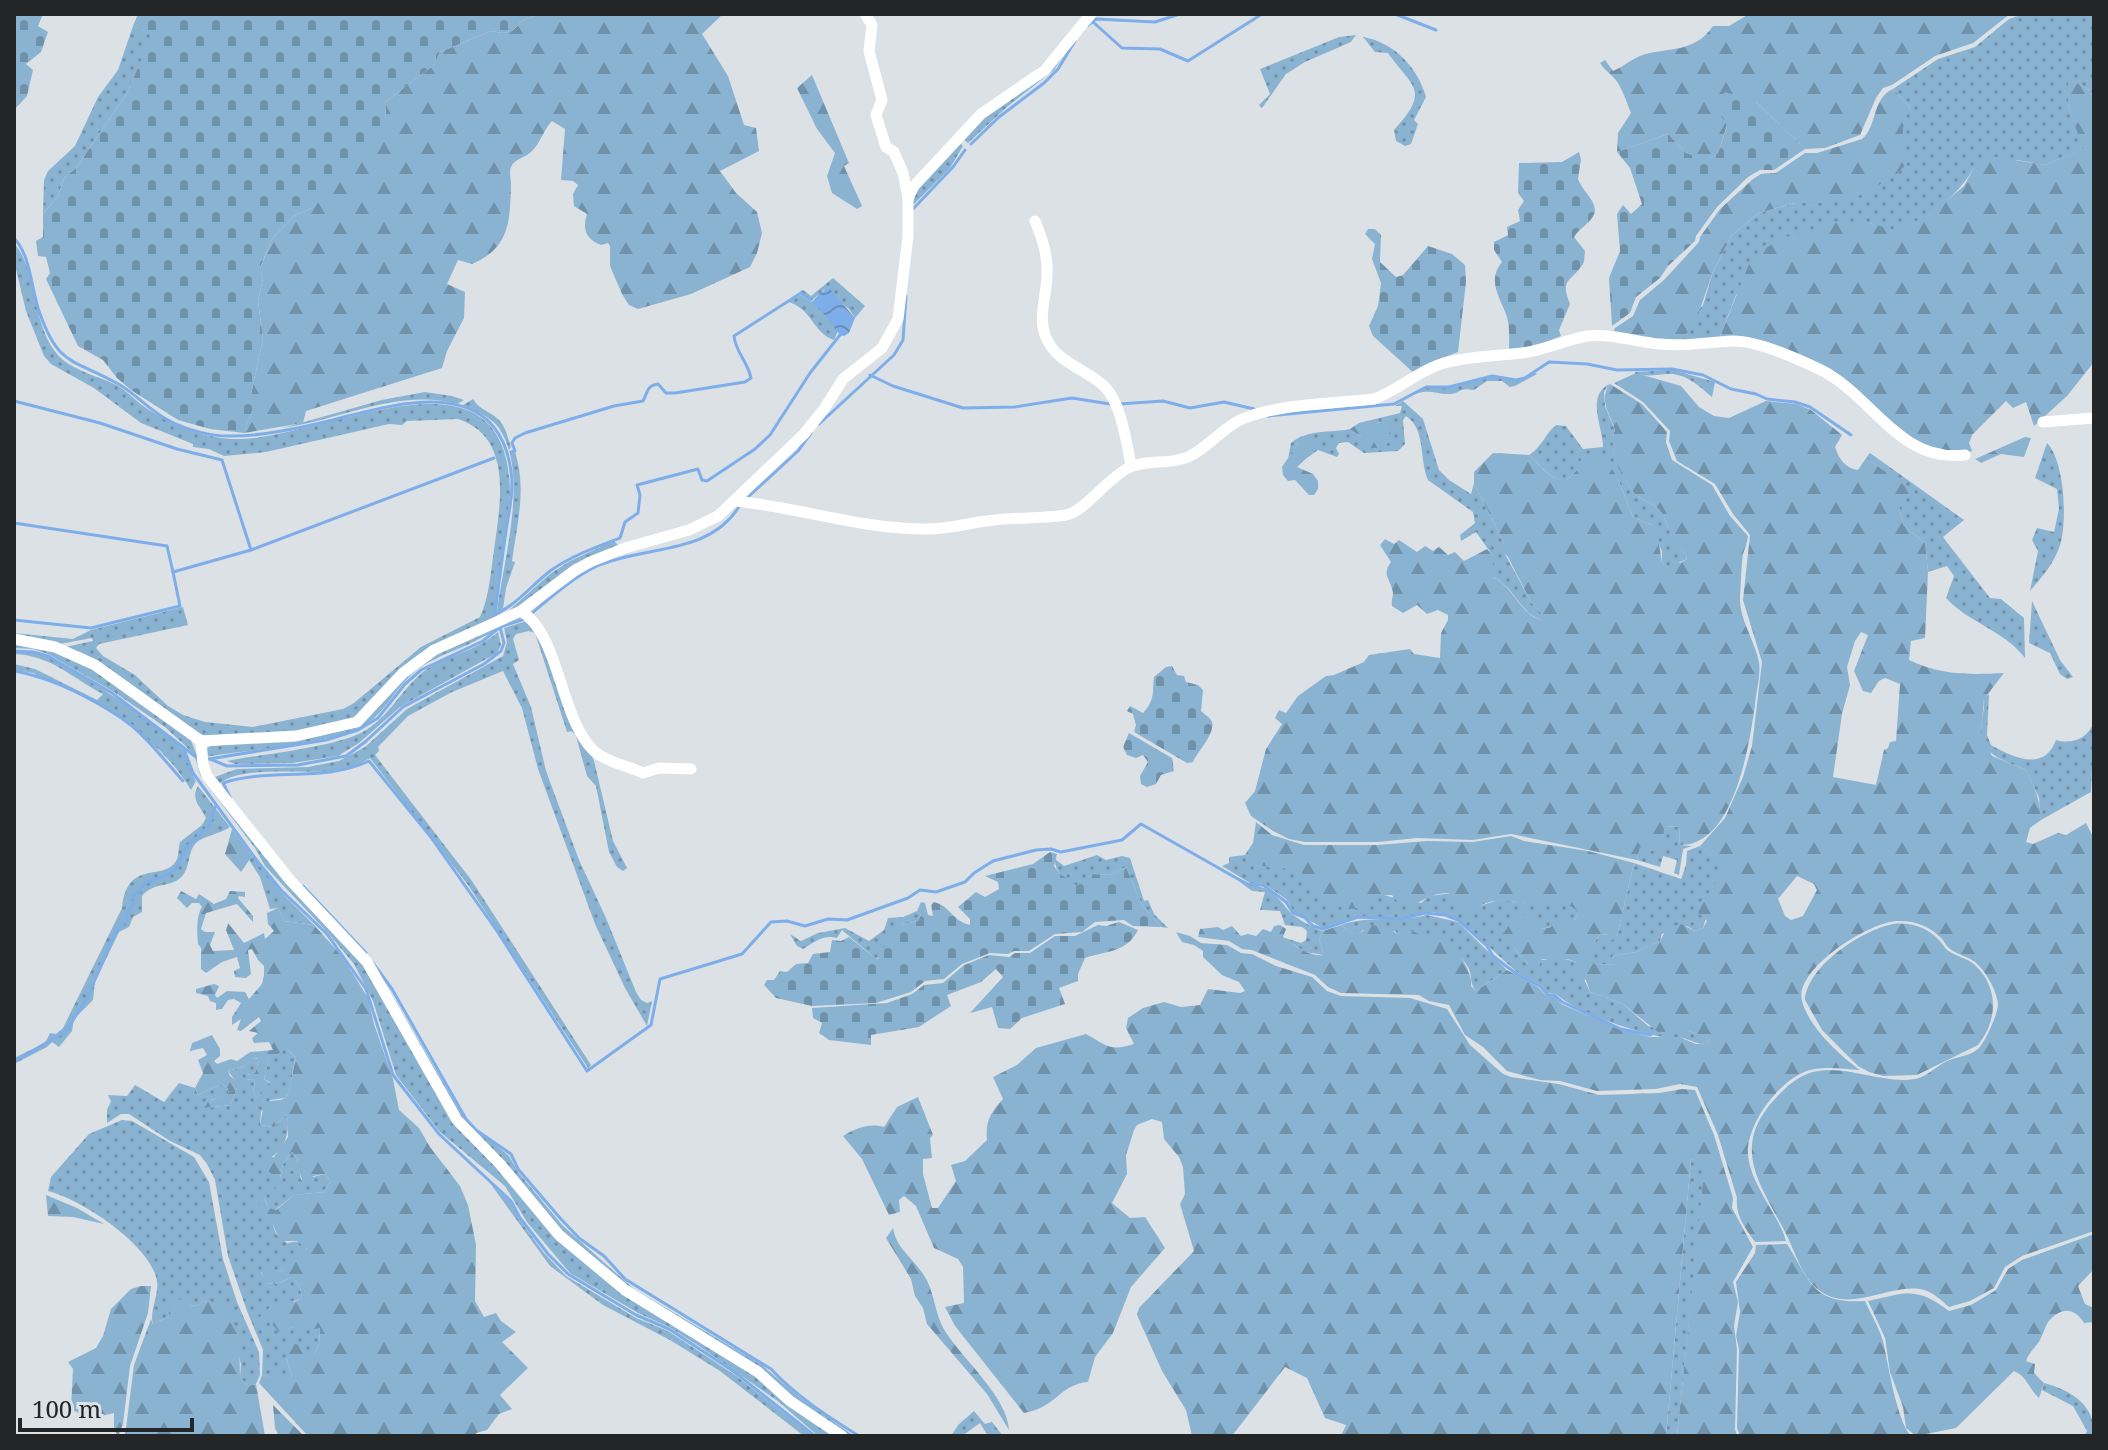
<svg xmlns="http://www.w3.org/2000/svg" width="2108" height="1450" viewBox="0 0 2108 1450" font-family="'Noto Serif',serif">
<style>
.grass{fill:url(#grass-dots)}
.forest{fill:url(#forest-firs);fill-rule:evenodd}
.cemetery{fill:url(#cemetery-stones)}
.water{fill:url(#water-waves)}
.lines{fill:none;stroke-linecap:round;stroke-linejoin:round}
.stream{stroke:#7eaee9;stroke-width:3}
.minor{stroke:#fff;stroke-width:11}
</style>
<defs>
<pattern id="grass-dots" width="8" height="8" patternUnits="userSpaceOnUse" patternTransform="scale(2)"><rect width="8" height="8" fill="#8ab3d2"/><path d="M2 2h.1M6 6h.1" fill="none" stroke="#7091aa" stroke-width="1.8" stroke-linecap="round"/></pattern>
<pattern id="forest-firs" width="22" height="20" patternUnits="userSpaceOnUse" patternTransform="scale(2)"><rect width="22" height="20" fill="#8ab3d2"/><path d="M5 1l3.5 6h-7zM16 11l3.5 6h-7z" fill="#7091aa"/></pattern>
<pattern id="cemetery-stones" width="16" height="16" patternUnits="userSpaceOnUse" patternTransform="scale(2)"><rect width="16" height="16" fill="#8ab3d2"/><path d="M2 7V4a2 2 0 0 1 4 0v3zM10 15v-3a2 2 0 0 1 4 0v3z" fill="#7091aa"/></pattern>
<pattern id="water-waves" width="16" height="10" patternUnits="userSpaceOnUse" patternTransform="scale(2)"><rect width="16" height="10" fill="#7eaee9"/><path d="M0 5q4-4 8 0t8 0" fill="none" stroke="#678dbd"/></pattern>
</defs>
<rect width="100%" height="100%" fill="#dce1e6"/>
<g class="grass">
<path d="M2023 14H2094V104L2091 91 2069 79 2068 105 2084 149 2045 165 2017 160 1974 168C1961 191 1924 227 1895 230 1888 231 1877 225 1870 223L1736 295 1719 339 1673 342 1703 305 1713 272 1731 236 1759 213 1795 203H1828L1903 145 1901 124 1910 107 1893 89 1938 59 1975 47 2009 19Z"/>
<polygon points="133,26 153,35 127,93 76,168 64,178 58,196 43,214 44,180 48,171 75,146 98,97 118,70"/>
<polygon points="1081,30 1054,70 1008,106 968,143 963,139 987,114"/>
<polygon points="1356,35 1351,42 1305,62 1286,74 1262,108 1259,105 1270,94 1260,69 1339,37"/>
<path d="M1363 37C1394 42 1418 68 1426 97L1414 120 1418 124 1411 144 1405 146 1396 141 1394 130C1431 90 1413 88 1388 53L1375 52Z"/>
<polygon points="959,142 963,146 950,168 911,207 918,188"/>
<path d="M14 243C40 273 30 331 63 360 78 372 101 377 118 386 127 391 134 399 142 405 168 424 200 437 232 439 321 443 510 328 510 495L494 619 466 630 354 718 297 733 206 736 195 732 85 654 65 647 93 641 92 638 59 644 14 637V633L73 639 91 630 183 607 188 625 99 644 96 648 103 656 135 675 168 706 183 715 205 722 253 727 343 709 354 703 421 647 480 617C489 598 491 570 494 550 500 505 514 437 458 419L407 421 402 425 389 424 266 452 224 456 209 449 193 447V444L141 423 94 388 51 364 44 356 26 311 14 261Z"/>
<polygon points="833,278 865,306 855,318 849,309 824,290 812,300 800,291 803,290 811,296"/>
<path d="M801 295 820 308 838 331 834 340C813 333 813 310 789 302Z"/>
<path d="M1673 370 1715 382 1712 397C1700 387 1689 376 1673 374 1658 373 1648 379 1634 372Z"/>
<path d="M1535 373 1537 374 1515 386 1510 387 1502 381H1487L1474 390C1457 387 1461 394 1449 394 1434 394 1431 389 1414 394L1426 388H1450L1492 377 1517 381Z"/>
<path d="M1610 384 1604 392 1605 406 1615 430C1607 447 1623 481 1635 494 1643 501 1655 503 1661 512 1670 526 1672 546 1686 554L1687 559 1668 567 1662 562V552L1652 525 1633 517 1618 479 1577 470 1566 481C1549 480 1542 466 1529 455 1542 447 1545 434 1556 425L1566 426 1583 449 1603 447C1603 427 1585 395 1610 384Z"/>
<path d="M425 392 452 396 464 400 457 404C399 388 340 420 283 428L382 400Z"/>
<path d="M473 399C479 410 492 412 500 421 506 428 508 439 511 447L509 450 511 453 515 452C527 489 517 524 512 561L515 562 506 588 503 609 497 612C503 560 530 474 499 428 491 417 474 410 463 405Z"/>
<path d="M1403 401 1423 419 1439 470 1449 480 1471 494 1474 483 1504 543V552L1531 602 1543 615 1542 620C1520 614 1515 587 1493 577V556L1476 532 1461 541 1460 535 1475 523 1473 512 1428 480C1419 459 1426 429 1406 416L1403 420 1405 444 1398 451 1364 453 1348 442 1339 443 1336 448 1339 454 1337 457 1318 450 1307 458 1309 450 1298 443 1288 459 1291 443C1308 429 1330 433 1350 429L1361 437 1380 422 1359 423 1400 413 1402 406H1395Z"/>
<path d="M2047 443C2065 461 2068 525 2059 548 2053 565 2041 578 2030 591L2038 551 2032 540 2037 528 2054 532 2059 509 2057 489 2035 478Z"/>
<path d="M1870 453 1964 520 1943 537 1990 598 2001 599 2024 618 2025 658C2005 631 1969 623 1946 598L1954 576 1947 566 1928 572 1925 543 1904 526 1899 508 1910 490 1866 458Z"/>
<polygon points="614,541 619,546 574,564 524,604 505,614 550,574 570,561"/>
<polygon points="2032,601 2060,660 2073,677 2067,679 2060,674 2050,653 2029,643"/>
<path d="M521 616 524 617C506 624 492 633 475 641 454 652 429 658 411 675 395 690 384 713 365 725 336 743 242 751 204 757L207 748 211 746 348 729 423 661Z"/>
<path d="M530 620 594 761 613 841 627 868 623 871 617 867 609 852 596 786 587 776 576 736 572 731 567 732 535 633 529 631 516 634 513 639 519 660 513 664 531 707 546 771 579 860 606 918 636 992 641 1000 647 1003 652 1001 647 1026 625 988 595 924 538 769 522 708 503 671 452 692 408 716 378 747 379 751 375 755 472 881 591 1065 588 1068 468 885 370 758C363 762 356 767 348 769 314 777 244 763 219 784L297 881 380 974 465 1120 509 1156 518 1172 563 1226 634 1289 762 1365 799 1397 854 1436H846L641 1298 571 1242 470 1132 385 987 292 879 212 778 237 769 308 767 339 761 365 747 407 709 503 656 507 642 504 628Z"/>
<path d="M498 632 501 645 497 653 400 707 359 743 338 756 293 763 235 764 227 761C261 754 340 747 366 730 391 715 403 686 427 669 450 655 478 650 498 632Z"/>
<polygon points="14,643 46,649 81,662 109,679 190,738 202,768 364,963 456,1127 488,1158 557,1236 762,1381 834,1436 817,1435 779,1402 699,1346 669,1327 638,1313 570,1273 527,1222 505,1186 440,1132 396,1075 373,1001 354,964 328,933 265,866 255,848 201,777 194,754 165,727 114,692 48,654 33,649 14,648"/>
<path d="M14 652C25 652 35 652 45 656 69 666 173 732 185 752 190 761 190 772 196 781L191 790C158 735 102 705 46 679L33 673 14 670V664L35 669 97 700 103 694C70 677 53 656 14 654Z"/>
<path d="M1989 694 1987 735 1991 745C2014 758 2044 772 2056 740 2073 745 2088 738 2094 722L2091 792 2041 820 2039 798 2026 770C2007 761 1982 757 1981 731 1981 720 1985 709 1984 698Z"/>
<path d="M198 786 230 827C220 834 203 836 196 843 186 853 192 873 176 881 163 887 152 884 142 896V912L133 917 129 927 119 932 95 982 93 1000 74 1019 72 1031 59 1047 52 1042 47 1047 14 1064V1058L45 1043 50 1033 56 1034 63 1028 122 908C127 858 164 882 176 861 179 857 178 848 180 842L202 825 206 818C201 807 190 799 198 786Z"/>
<polygon points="1664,826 1680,827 1679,845 1692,846 1683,849 1679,875 1674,873 1677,860 1663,856 1660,867 1637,860 1640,846 1651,851"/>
<polygon points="1700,846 1719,861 1720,871 1703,928 1695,931 1687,926 1662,934 1660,941 1636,952 1612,956 1615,965 1593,964 1594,942 1601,934 1617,936 1634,863 1681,879 1686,865 1687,851"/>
<path d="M1097 855 1106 860 1122 856 1130 858 1144 901 1148 900 1154 914 1168 928 1161 927 1142 905 1126 867 1110 875 1093 874 1077 887C1066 882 1054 871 1055 859L1064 866Z"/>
<path d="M1245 855 1254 865 1299 869 1334 904 1356 908 1382 895 1421 903 1429 896 1452 893 1455 898 1479 906 1499 900 1530 903 1558 902 1574 906 1579 913 1574 920 1542 929 1537 924 1514 948 1528 964C1543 958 1560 956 1576 962L1590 992 1623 1004 1648 1026 1668 1031H1689L1710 1039 1706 1044C1696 1044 1691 1040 1682 1038 1674 1036 1666 1038 1657 1036 1628 1029 1579 1014 1556 994L1548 993 1541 985 1519 974 1458 919 1433 912 1400 918 1357 916 1323 928 1294 912 1286 899 1264 884 1250 883 1222 866 1229 863V857Z"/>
<polygon points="252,856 281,892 314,925 284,921 278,908 270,909 260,877 249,860"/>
<path d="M1236 879C1248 886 1257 884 1266 889 1277 895 1282 903 1290 912 1294 917 1315 929 1323 931L1319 939 1324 955 1305 952 1282 937 1301 943 1306 940 1307 931 1302 927 1285 925 1280 911 1260 910 1265 892 1252 891Z"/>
<path d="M917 911 921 915 918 921 901 925 890 940 892 946 876 959 842 930 837 938C824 934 814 942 803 949L797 946 790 934 801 941 818 933 845 928 869 941 884 930 888 918 903 917Z"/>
<path d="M1427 915 1458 922 1507 970 1476 991C1469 983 1473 976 1468 967 1457 947 1419 932 1398 934L1395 931 1384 934 1363 930 1359 934H1353L1341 925C1369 915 1397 923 1427 915Z"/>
<path d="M283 1049H287L296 1058C291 1070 293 1088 285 1098L270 1100 261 1112 260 1125 274 1127 287 1114C290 1131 286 1149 270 1158L267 1150 275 1179 280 1178 283 1164 292 1152 298 1160 290 1170 300 1173 301 1180 325 1174 331 1181 324 1192 294 1195 275 1210 269 1209 264 1198 276 1234 287 1243C296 1241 302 1240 307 1249L286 1270 261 1272 267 1283 276 1284 293 1277 300 1287 302 1298 266 1312 259 1318 270 1322 280 1331 294 1327H320L319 1345 314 1354 286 1357 292 1376 288 1381 262 1375 263 1350 247 1311 228 1256 215 1180 207 1164 200 1155 170 1141 129 1114H121L107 1123V1110L111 1101 108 1095 127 1096 135 1085 164 1102 179 1083 195 1088 198 1095 222 1084 227 1087 229 1094 211 1100 205 1108 231 1105 237 1088H241L228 1071 243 1067 253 1058 259 1059 255 1073 247 1075V1080L252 1079 255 1083 253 1092 256 1097 270 1082 264 1079 269 1057Z"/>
<path d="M122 1120 132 1121 194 1157 209 1182 223 1259 237 1302 259 1352 260 1375 256 1384 248 1386 240 1377 241 1364 225 1307 204 1301 196 1306 188 1305 186 1298 168 1317 153 1324C149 1311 159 1296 157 1281 151 1245 81 1199 48 1191L51 1177 89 1134Z"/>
<polygon points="1691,1159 1706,1162 1677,1436 1666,1436"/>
<polygon points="490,1183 510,1202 519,1219 544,1253 566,1276 636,1318 668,1331 735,1375 813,1436 804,1436 720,1371 670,1340 603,1305 550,1266"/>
<path d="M2044 1383C2071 1390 2097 1406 2093 1436H2084L2087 1431 2073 1406 2042 1390Z"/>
<polygon points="974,1411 985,1424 992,1422 1003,1436 988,1436 980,1423 962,1436 951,1436 958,1425"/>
</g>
<g class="forest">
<path d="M541 14H723L702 34 728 76 744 125 756 128 759 151 720 171 736 193 757 212 762 233 757 253 750 267 691 294 638 309 629 305 622 294 610 266V246L608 243 601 245C586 239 582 230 587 214L574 206 573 194 578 185 573 181 561 180 565 129 552 121C543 130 541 143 531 152 525 158 514 159 511 167 509 172 511 180 511 186 510 223 509 248 472 264L458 260 447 284 465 292 464 318 447 351 442 368 306 411 303 423 244 433 252 411V390L263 338 258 301 263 278 260 269 272 239 294 216 312 208 386 118 385 102 434 65 440 52 491 31 502 33 512 31 523 20Z"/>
<path d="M1749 14H2010L1973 43 1935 56 1892 85 1883 88 1876 98 1860 135 1825 148 1805 149 1756 102 1727 125 1718 153 1706 161 1686 153 1668 134 1617 152 1618 133 1631 113C1627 103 1623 91 1618 83 1613 75 1605 71 1600 63L1605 60 1613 71C1623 67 1630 60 1640 56 1667 46 1693 55 1713 26H1729Z"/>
<polygon points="812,75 849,163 844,166 862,206 857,209 832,193 827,176 835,153 817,129 797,88"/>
<polygon points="2068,78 2091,91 2094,104 2094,362 2067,396 2034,426 2026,402 2013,408 2006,401 1972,435 1969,443 1972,451 1965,453 1924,447 1822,368 1719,339 1751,259 1779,239 1835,223 1870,223 1894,230 1928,216 1964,186 1974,168 1990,156 2045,165 2083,149 2068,105"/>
<path d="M1893 89 1910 107C1900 127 1901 140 1909 161L1895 176 1855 198 1828 203H1795L1759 213 1731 236 1713 272 1693 329 1673 342 1612 334 1615 328 1633 316 1640 300 1664 280 1699 242 1700 237 1720 209 1753 179 1761 174 1776 173 1805 153H1817L1862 139C1878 126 1871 99 1893 89Z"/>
<path d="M1636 373 1681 386 1699 407 1714 416 1729 418 1766 401 1796 404 1811 410 1842 435 1835 447C1839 459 1845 468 1858 470L1866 458 1911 490 1899 508 1904 526 1925 543 1928 572 1925 638 1911 641 1909 660C1940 675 1969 675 2004 673L1984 699 1981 732 1992 756 2026 770C2034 786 2041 802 2041 820L2030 828 2026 842 2033 844 2058 833 2066 835 2086 823 2094 839V1231L2022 1256 2005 1267 1994 1288 1970 1301 1949 1307C1942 1301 1933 1292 1924 1290 1889 1281 1846 1319 1813 1285 1800 1271 1794 1249 1785 1232 1761 1185 1730 1148 1774 1100 1783 1090 1794 1079 1807 1074 1841 1061 1880 1085 1915 1079 1928 1077 1939 1063 1952 1059 1962 1056 1972 1055 1979 1048 1986 1040 1998 1014 1998 1004 1997 991 1985 970 1975 962 1967 956 1955 954 1948 947 1945 945 1944 940 1941 938 1930 926 1913 920 1897 921 1869 922 1794 969 1802 1001 1809 1027 1839 1055 1860 1070 1844 1069 1826 1066 1810 1070 1780 1078 1745 1125 1748 1156 1752 1187 1779 1215 1786 1241L1755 1242C1746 1229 1735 1216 1737 1198L1718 1135 1697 1087 1680 1084 1656 1089 1597 1091 1560 1081 1540 1080 1507 1071 1483 1047 1465 1035 1449 1005 1429 1001 1419 995 1341 993 1328 987 1315 975 1252 950 1242 949 1229 941 1198 937 1200 929 1218 927 1223 930 1232 926 1241 936 1248 934 1256 936 1263 929 1271 932 1274 926 1280 925 1286 929 1283 937C1295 946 1309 957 1324 955L1319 939 1323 931 1341 925 1353 934H1358L1371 926 1378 925 1384 934 1391 930 1398 934 1412 931 1428 938 1434 934H1442C1453 944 1474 972 1471 986L1476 991 1507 970 1538 987 1547 996H1554L1561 1004 1620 1029 1650 1037H1679L1696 1044H1706L1710 1039 1689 1031 1658 1032 1623 1004 1590 992 1586 980 1577 978 1576 962 1567 959H1542L1539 966 1528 964 1514 948 1502 942 1501 936C1508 929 1510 921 1517 914L1533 915 1542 929 1551 927 1553 921 1574 920 1579 913C1567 898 1549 904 1532 903 1511 903 1488 894 1472 913L1462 914 1452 893C1446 893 1438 893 1432 896 1416 901 1407 917 1392 895 1377 894 1370 904 1356 908 1334 915 1312 883 1299 870L1253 865 1245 855 1253 843 1256 822 1272 835 1304 845H1377L1427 841 1473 842 1511 836 1524 841 1588 851 1634 863 1617 936 1611 941 1608 935 1601 934 1594 942V964L1614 965 1612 956 1636 952 1660 941 1667 928 1681 924 1695 931 1703 928 1707 921 1697 911 1717 880 1719 862 1700 846 1725 818 1743 777 1752 746 1762 662 1743 600 1750 535 1733 514 1715 484 1677 461 1669 441 1670 431 1643 402 1614 383ZM1861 632 1868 635 1854 671 1863 691 1871 693 1879 681 1885 678 1900 684 1896 741 1890 742 1888 748 1884 750 1876 785 1833 777 1842 714 1850 685 1847 667 1855 641ZM1797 876 1814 884 1817 890 1803 916 1791 920 1785 916 1778 899Z"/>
<path d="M1610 384 1642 404 1667 432 1666 442 1672 460 1712 485 1730 516 1748 536C1747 543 1745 548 1743 554 1741 568 1741 584 1740 597 1739 619 1755 641 1759 662 1761 676 1756 692 1755 705 1749 746 1734 847 1679 845L1680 827 1664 826 1663 849 1651 851 1640 847 1637 860 1511 834 1473 840 1417 838 1378 842H1305L1289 839 1273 831 1251 816 1245 803 1255 791 1266 749 1282 724 1275 718 1279 710 1286 713 1298 696 1326 676 1334 675 1364 662 1369 655 1410 649 1414 654 1440 658 1441 633 1448 620V615L1438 610 1427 614 1417 605 1403 613 1392 606C1391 601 1393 597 1393 593 1391 579 1381 575 1391 562L1380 545 1385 539 1394 544 1399 540 1417 552 1425 546 1433 551 1439 547 1448 555 1455 552 1464 561 1487 549 1493 556V577C1514 587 1520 615 1542 620V615L1531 602 1508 557 1503 552 1504 543 1474 483V472L1493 453 1529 455C1542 466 1549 481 1567 480L1577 470 1581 459 1590 455 1605 457 1618 479 1633 517 1652 525 1657 532 1662 562 1668 567 1675 561 1680 563 1687 559 1686 554C1671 546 1670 526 1661 512 1655 503 1643 501 1635 494 1622 480 1607 448 1615 430 1610 413 1598 400 1610 384Z"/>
<path d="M1370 421 1389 424 1392 441C1382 447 1373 451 1362 446L1361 437 1350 429 1359 423Z"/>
<polygon points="1306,437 1315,444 1307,458 1297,467 1313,474 1318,481 1318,489 1314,495 1309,495 1295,480 1288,481 1283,475 1282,467 1298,443"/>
<polygon points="2025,437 2031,438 2024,457 2001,454 1981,463 1975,459"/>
<polygon points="232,829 252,856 241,872 225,854"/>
<path d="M181 891 196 899 199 894 214 904 226 899 230 891 245 892V897L239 896 238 898 253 916V922L237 904 206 913 201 929 205 932H215L210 945 213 951 234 950 226 930 228 923 244 943 264 933 265 939 274 931 268 924 267 913 278 908 284 921 314 925 342 956 368 998 374 1024 393 1079 399 1110 419 1128 430 1147 460 1186 468 1205 476 1245 475 1301 484 1317 496 1313 501 1321 516 1332 502 1342 528 1368 500 1395 512 1409 499 1414 487 1430 476 1433 477 1436H308L259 1383 262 1375 288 1380 292 1376 286 1357 292 1342 300 1346 306 1354H314L319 1345 320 1328 303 1331 294 1327 279 1332 270 1322 261 1325 258 1319 273 1304 285 1297 294 1302 302 1298 300 1287 293 1277 276 1284 266 1283 261 1271 286 1270C287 1257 296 1255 307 1249L297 1241H282C276 1235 276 1230 272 1223 268 1215 261 1211 257 1201L260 1194 269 1208 276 1210 294 1195 324 1192 331 1181 325 1174 313 1176 310 1184 304 1186 300 1173 289 1170 298 1160 292 1152 283 1164 280 1178 285 1185 282 1189 276 1191 273 1175 264 1168 268 1148 270 1157H274L288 1137 287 1114 274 1127 260 1125 264 1103C271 1099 279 1102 285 1098 290 1095 293 1067 296 1058L287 1049 269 1058 264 1079 270 1083 256 1097 253 1092 255 1083 252 1079 246 1080 247 1075 255 1073 259 1059 254 1058 243 1067 228 1071 230 1076 241 1084 242 1088H237L231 1105 205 1108 202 1104 229 1093 227 1087 222 1084 198 1095 195 1088 203 1073 198 1060 207 1055 203 1048 190 1051 192 1043 212 1035 220 1049V1056L214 1061 217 1064 231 1059 237 1061 250 1052 273 1050 269 1042 254 1043 252 1038 258 1033 249 1031 261 1021 259 1017 241 1031 237 1030 241 1019 232 1025V1017L241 1003 234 999 228 1000 222 1009 216 1010V1003L210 1001 208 996 196 993V989L214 984 219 986 215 995 217 998 227 991 245 992 249 999 262 984 264 975V966L258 960 252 949 248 950 251 974 246 978 235 977 234 971 240 968 237 957 222 962 206 973 201 969V948L198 944C197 933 196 916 202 907L199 903H192L187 908 177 898Z"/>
<path d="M1893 924C1910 922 1927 927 1939 940 1942 943 1944 947 1947 950 1955 956 1967 958 1975 965 1999 988 1998 1020 1978 1045L1917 1075 1883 1076 1869 1072 1858 1066 1822 1030 1805 1000C1807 966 1862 930 1893 924Z"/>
<path d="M1176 932 1190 936 1201 943 1227 945 1241 953 1252 954 1276 966 1312 977 1327 991 1341 996 1410 998 1447 1009 1470 1045 1503 1074 1511 1077 1559 1084 1599 1095 1659 1093 1682 1089 1695 1090 1714 1135 1733 1198 1732 1208 1753 1247 1733 1282 1738 1302 1734 1326 1737 1349 1735 1429 1737 1436H1677L1705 1163 1691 1159 1666 1436H1341L1346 1425 1325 1418 1307 1378 1285 1367 1232 1436H1192L1186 1410 1162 1371 1137 1315 1139 1308 1194 1251 1180 1204 1185 1194 1183 1167 1179 1157 1164 1139 1162 1122 1152 1119 1137 1125 1134 1130 1126 1155 1127 1174 1112 1203 1130 1218 1145 1217 1165 1248 1131 1287 1113 1333 1095 1357 1088 1382C1060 1384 1056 1408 1024 1413L955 1326 945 1307 964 1303 963 1267 958 1259 934 1248 916 1206 904 1196 899 1200 900 1212 889 1215 862 1159 843 1136C856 1128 869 1123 884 1127L897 1107 918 1097 933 1135 930 1138 932 1158 923 1159V1174L932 1208H938L956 1181 951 1165 965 1161 987 1140C985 1121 991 1112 1003 1099L993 1077 1017 1065 1036 1048 1086 1034C1106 1045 1110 1052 1134 1044L1126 1028 1128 1018 1143 1008 1164 1002 1181 1007 1200 1005 1208 989 1240 993 1245 991 1239 982 1222 975 1203 957V951L1194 945 1182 942Z"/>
<polygon points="46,1195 77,1208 104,1224 73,1217 48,1216"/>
<path d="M893 1228C896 1248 912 1257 923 1274 935 1291 934 1313 945 1331 963 1360 1007 1396 1009 1430L987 1394 927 1324 923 1308 915 1296 911 1279 886 1238Z"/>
<path d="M2094 1234V1269L2078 1286 2085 1304 2094 1308V1322L2084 1323C2074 1307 2061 1307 2048 1322 2045 1327 2043 1334 2040 1340 2036 1347 2029 1352 2026 1361L2035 1364 2034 1373 2044 1383 2039 1398C2029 1389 2027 1376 2014 1371L1956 1428 1916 1436 1906 1428 1903 1407 1890 1372 1885 1338 1868 1301C1906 1293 1916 1286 1949 1311L1971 1305 1996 1290 2008 1269 2022 1260Z"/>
<path d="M1787 1244C1811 1282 1812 1304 1865 1301 1871 1314 1879 1328 1883 1341 1888 1363 1897 1422 1911 1436H1740L1737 1428 1739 1349 1736 1336 1740 1312 1736 1282 1755 1253 1756 1245Z"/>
<polygon points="141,1286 151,1286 148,1313 130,1366 123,1424 118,1436 114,1429 114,1413 89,1419 71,1409 73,1369 68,1362 96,1348 103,1336 111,1309 131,1289"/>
<polygon points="186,1298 189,1305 196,1306 204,1301 225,1306 239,1334 240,1377 248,1386 256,1384 265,1436 125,1436 134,1365 151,1319 153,1324 168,1317 172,1301"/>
<polygon points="273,1405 304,1436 279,1436 275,1428"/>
</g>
<g class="cemetery">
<polygon points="14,14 43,14 38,26 48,32 41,52 26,64 33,70 27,96 14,110"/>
<polygon points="138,14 541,14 523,20 512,31 502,33 491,31 440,52 434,65 385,102 386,118 378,135 336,187 312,208 294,216 272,239 260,268 263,278 258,301 263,338 252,390 252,411 244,433 210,429 178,420 131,390 117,378 103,360 78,346 46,279 50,273 46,257 38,256 36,241 43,237 43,214 58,196 64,178 76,168 127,93 152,35 133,26"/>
<polygon points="1725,92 1756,102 1805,149 1774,170 1760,170 1748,177 1717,207 1696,236 1695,241 1668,266 1660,278 1636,297 1630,313 1612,326 1609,278 1620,251 1617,214 1623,205 1631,214 1642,204 1630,168 1617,152 1668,134 1686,153 1707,160 1718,153 1727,126 1714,103"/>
<path d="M1579 152 1581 159 1578 179C1583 193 1602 204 1592 218 1586 226 1579 229 1574 237L1585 251 1584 262C1572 283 1559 277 1570 304L1559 330 1561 336 1528 349 1509 350C1509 339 1510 328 1507 317 1501 299 1486 281 1502 262L1494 250V242L1508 235 1507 227 1520 221 1518 210 1524 201 1518 193 1519 163 1562 162Z"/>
<polygon points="1368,229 1375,229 1381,235 1380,262 1396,277 1403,275 1428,246 1452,254 1465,265 1466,282 1458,352 1434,361 1415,374 1373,336 1369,326 1378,306 1381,283 1372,259 1375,244 1365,234"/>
<path d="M1172 666 1177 675 1184 676 1186 682 1198 685 1203 690 1201 711C1204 714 1208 716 1211 720 1218 731 1197 752 1193 762L1187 763 1134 732 1136 725 1133 714 1127 711 1130 706 1143 713C1156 699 1152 691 1154 677L1166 667Z"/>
<polygon points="1129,733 1172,758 1174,771 1161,775 1156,784 1147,787 1141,784 1140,776 1148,762 1143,755 1136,758 1127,755 1123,747"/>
<path d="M1050 852 1057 854 1054 866 1060 874 1077 886 1093 874 1110 875 1126 867 1142 905 1161 927 1133 926 1124 920 1095 922 1082 932 1055 934 1029 951H1014L1008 954 990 953 962 964 944 979 925 981 911 992 876 1003 812 1006 776 998 764 985 767 980H774L780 971 787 972 796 964 808 963 813 954 830 952 832 940 841 941 849 937 876 959 879 958 875 951 878 948 892 946 887 935 892 927 918 921 921 915 917 911 921 902 925 903 928 915 933 916 931 905 934 902C950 906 954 922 970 925V919L958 907 976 892 985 897 999 889 998 882 985 876 1033 864Z"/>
<path d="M1119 922 1138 930C1126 953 1109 950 1085 958L1078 974V981L1059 988 1065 1004 1022 1018 1010 1029 998 1028 992 1007 970 1013 1003 977 996 969 981 982 947 995 951 1006 919 1027 871 1035V1045L829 1040 819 1033 822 1023 813 1018 812 1008 887 1003 912 994 924 985 943 983 964 965 989 955 1009 957 1015 953H1030L1055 936H1075L1098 925 1106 926Z"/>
</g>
<polygon class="water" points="829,288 855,318 849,333 844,336 840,335 820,309 811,303 819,294"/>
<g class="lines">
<g class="stream">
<polyline points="1395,14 1436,30"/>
<polyline points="1093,22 1122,48 1160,49 1188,61 1262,14"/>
<polyline points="1087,26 1096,19 1155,22 1180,14"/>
<polyline points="971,144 999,117 1044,83 1058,69 1075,41"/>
<polyline points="912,210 953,167 965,150"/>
<path d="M14 238C31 256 31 288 39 311 59 369 74 358 120 385 137 395 150 411 168 420 186 430 213 437 233 436 260 436 290 430 316 424 384 408 496 366 511 471 514 492 509 510 506 531 502 559 498 587 495 615"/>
<polyline points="870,375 893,386 963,408 1015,407 1072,398 1110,404"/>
<polyline points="14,401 100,423 177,449 222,460 251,550"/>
<polyline points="1119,404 1163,401 1190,408 1224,402 1254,409"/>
<polyline points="1268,416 1394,404 1426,387 1449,387 1492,376 1516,380 1525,378 1549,362 1587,364 1617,370 1672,369 1703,375 1731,389 1756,394 1767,399 1795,402 1810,407 1851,435"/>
<polyline points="819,424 894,355 903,340 906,296"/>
<path d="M511 452 515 451 512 443 515 438 525 433 614 406 643 401C648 392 646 386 658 384L666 393H675L745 382 751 378C748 362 735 351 734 336L801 293 811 300"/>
<polyline points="747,498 798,451 811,433"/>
<polyline points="14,523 167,546 173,572 251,550 494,458"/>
<path d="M532 613C552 596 574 577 597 566 644 545 710 556 740 505"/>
<path d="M495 615C517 604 531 586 550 571 571 556 596 547 620 538L625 522 638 513 640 495 637 485 698 469 702 480 707 481 755 449 770 435 810 373 840 335"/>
<polyline points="14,620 91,628 180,606 173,572"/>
<polyline points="14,651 33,652 48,656 112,693 196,757"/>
<path d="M14 671C50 677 103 702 132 726 151 742 166 762 183 781"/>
<polyline points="184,749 193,773 258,862 281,890 327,934 366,989 393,1075 439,1134 511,1201 520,1218 548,1254 568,1274 636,1315 669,1329 733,1371 815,1436"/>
<polyline points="209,759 326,740 358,730 378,718 405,684 421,670 483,641 500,627 525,619"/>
<polyline points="210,759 227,766 298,765 346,756 365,742 403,707 484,664 501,651 504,643 500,627"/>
<path d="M230 797 223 783C271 767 323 783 369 761L430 836 497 931 587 1071 651 1025 660 979 742 954 771 922 787 921 805 926 828 919 847 920 908 898 920 890 936 892 965 882 974 873 993 861 1036 850 1051 849 1061 852 1122 840 1141 824 1238 879 1248 884 1263 885 1286 902 1293 913 1304 917 1313 926 1323 929 1358 917 1400 919 1425 913 1445 915 1458 920 1487 946 1493 956 1518 975 1540 986 1548 995H1554L1562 1002 1621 1029 1651 1035"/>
<polyline points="303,886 366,953"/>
<path d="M373 963 392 989 466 1119 476 1130 511 1154 518 1169 560 1218 579 1238 604 1256 625 1279 771 1369C796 1396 827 1416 859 1436"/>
<polyline points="14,1062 66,1031 87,998 116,931 127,920 127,913 133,904 131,897 140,891 145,883 169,874 176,868 187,847 209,826 215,807"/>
</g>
<g class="minor">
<polyline points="865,14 872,25 869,51 882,100 876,115 886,147 894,152 903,173 908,198"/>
<path d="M1035 221C1042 238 1048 255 1047 274 1047 294 1038 315 1045 335 1055 363 1085 368 1104 386 1121 402 1127 444 1131 466"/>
<polyline points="2043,422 2094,418"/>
<path d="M735 501C797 507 857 528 921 529 944 530 964 524 987 521 1013 517 1040 519 1066 515 1084 512 1107 479 1128 468 1146 459 1169 465 1188 457 1208 448 1222 428 1242 419 1281 403 1333 404 1374 399 1399 390 1419 370 1444 363 1470 356 1496 356 1522 353 1545 350 1565 340 1587 336 1610 333 1637 342 1660 344 1685 347 1708 342 1732 341 1755 340 1798 359 1819 369 1872 394 1898 463 1965 455"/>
<path d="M521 611C559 634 560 716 592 749 603 761 628 766 643 773L659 768 691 769"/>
<polyline points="14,639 55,647 95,665 201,741 296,736 357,722 403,673 434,650 521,611 574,571 590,562 625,548 689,530 718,516 804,434 824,409 843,379 882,348 898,319 908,236 908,198 914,186 981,114 1045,70 1091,14"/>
<polyline points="201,741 203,764 207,776 290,880 367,962 457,1120 500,1164 559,1235 625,1290 758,1372 790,1401 842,1436"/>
</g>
</g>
<rect width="2108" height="1450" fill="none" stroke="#232527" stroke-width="32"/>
<path d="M20 1418v12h172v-12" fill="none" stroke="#232527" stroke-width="4"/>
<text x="32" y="1418" font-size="24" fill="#232527" stroke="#dce1e6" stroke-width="6" paint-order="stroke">100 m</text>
</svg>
